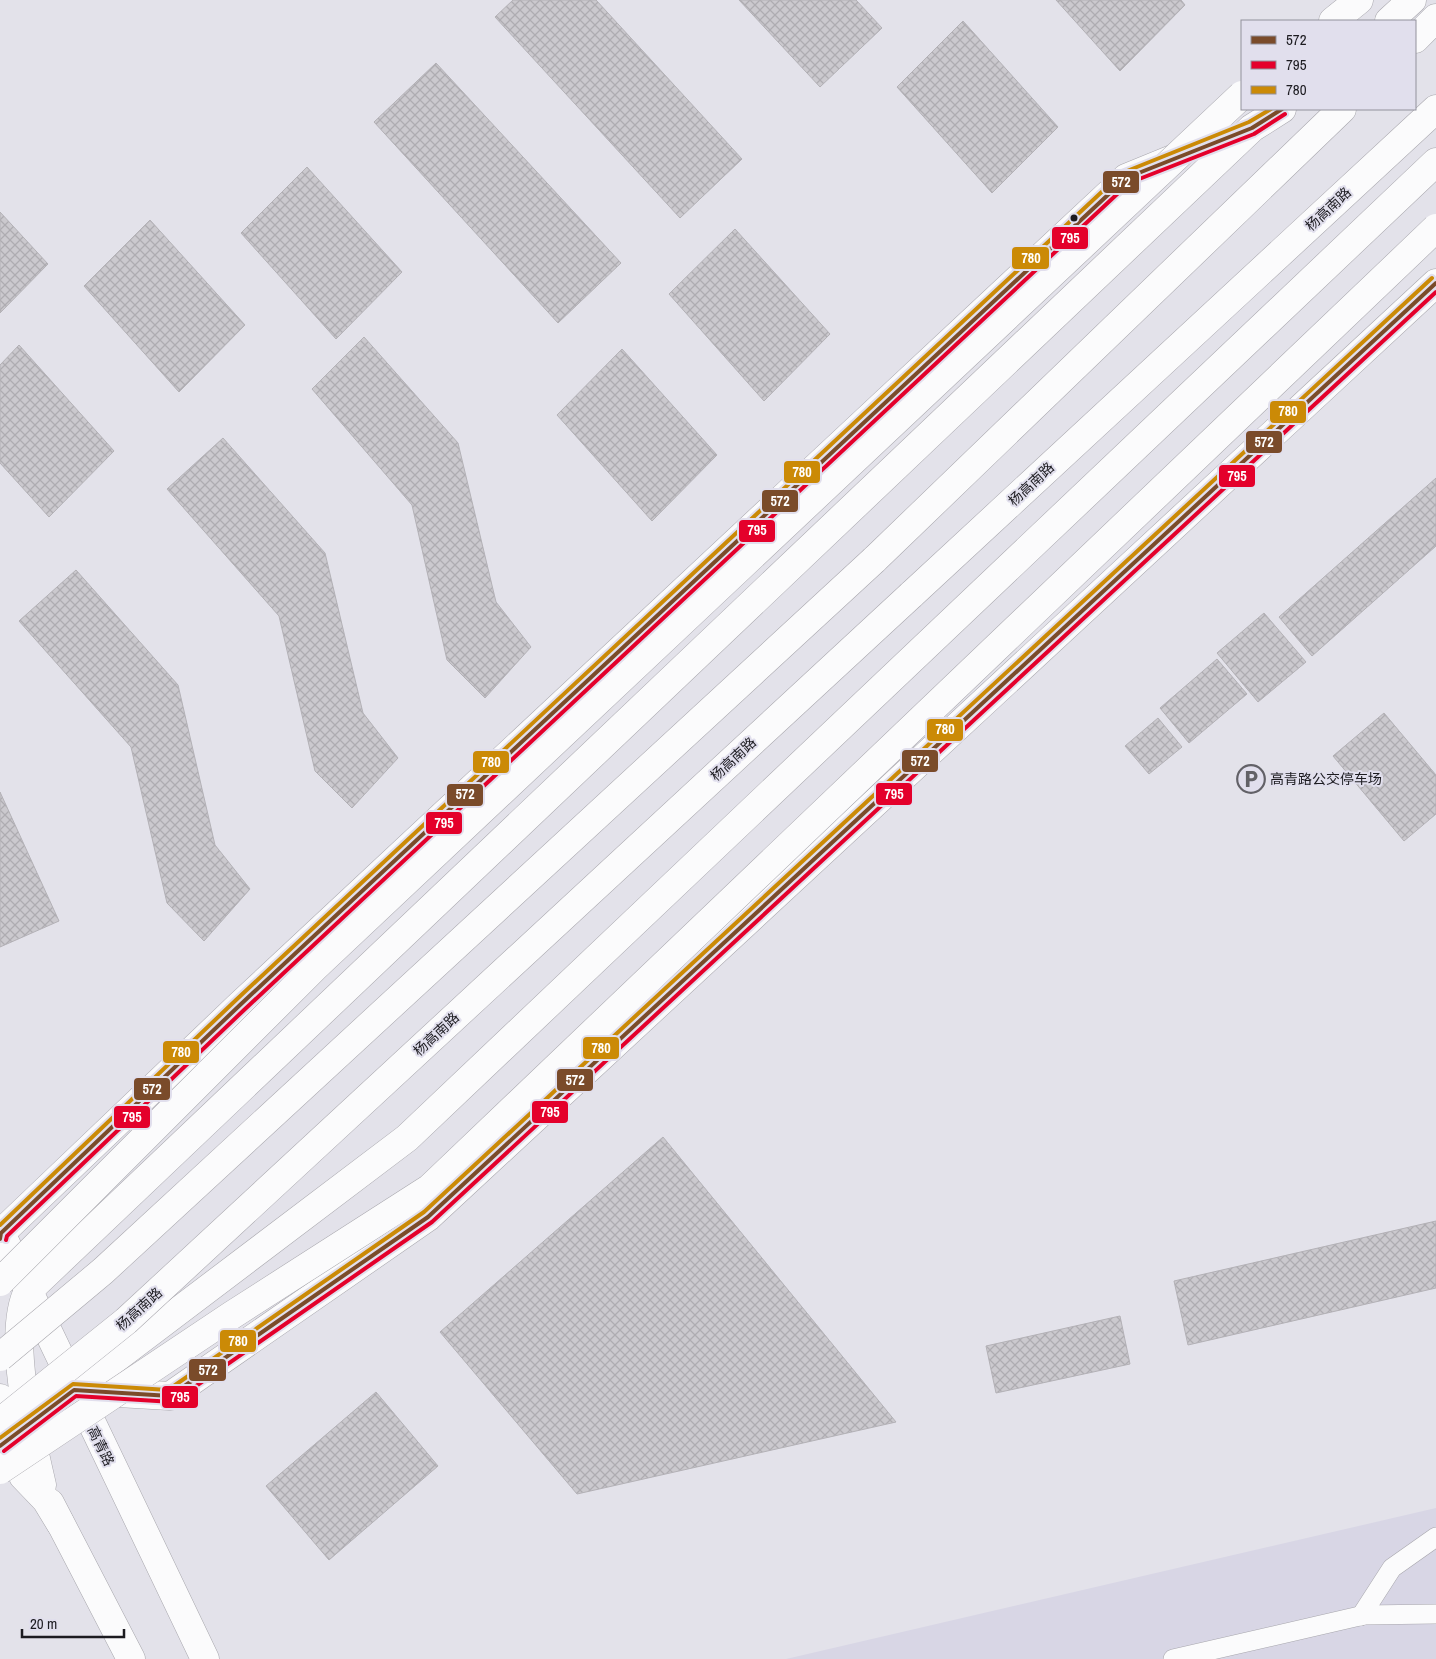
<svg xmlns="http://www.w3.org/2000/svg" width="1436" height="1659" viewBox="0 0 1436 1659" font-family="'Archivo Narrow','Noto Sans SC',sans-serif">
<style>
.built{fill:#d8d6e5}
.building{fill:url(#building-cross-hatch);stroke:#b3b1b6}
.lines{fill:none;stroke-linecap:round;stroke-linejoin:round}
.lane-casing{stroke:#a7a6ac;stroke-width:20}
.secondary-casing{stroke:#a7a6ac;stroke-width:29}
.primary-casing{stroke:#a7a6ac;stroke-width:29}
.highway-casing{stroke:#a7a6ac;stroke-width:29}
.lane{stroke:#fbfbfc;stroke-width:19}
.secondary{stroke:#fbfbfc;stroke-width:28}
.primary{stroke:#fbfbfc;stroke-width:28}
.highway{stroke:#fbfbfc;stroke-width:28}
.highway-bridge-casing{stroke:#a7a6ac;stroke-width:29;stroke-linecap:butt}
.highway-bridge{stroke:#fbfbfc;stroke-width:28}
.bus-1-casing{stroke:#e1dfed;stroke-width:8}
.bus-2-casing{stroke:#e1dfed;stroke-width:8}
.bus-3-casing{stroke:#e1dfed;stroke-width:8}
.bus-1{stroke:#7a4b2a;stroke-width:4}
.bus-2{stroke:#e4002b;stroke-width:4}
.bus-3{stroke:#cb8a06;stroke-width:4}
.bus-dot{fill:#1c1b20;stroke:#e1dfed;stroke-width:2}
.labels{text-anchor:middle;stroke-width:4;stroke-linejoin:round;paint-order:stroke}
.street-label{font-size:14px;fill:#1c1b20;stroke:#e1dfed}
.poi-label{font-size:14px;fill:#1c1b20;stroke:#e1dfed;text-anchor:start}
.line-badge{stroke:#e1dfed;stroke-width:2}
.badge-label{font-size:14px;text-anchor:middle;font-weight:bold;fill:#fff}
</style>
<defs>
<pattern id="building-cross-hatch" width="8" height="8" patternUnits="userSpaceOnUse" patternTransform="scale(1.25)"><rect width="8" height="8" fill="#cbc9ce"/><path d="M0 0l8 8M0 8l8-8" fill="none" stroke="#aeacb1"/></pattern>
</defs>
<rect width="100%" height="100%" fill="#e3e2ea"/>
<polygon class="built" points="1436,1508 1436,1659 786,1659"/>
<g class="building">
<polygon points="513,0 596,0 742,159 680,218 495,17"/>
<polygon points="739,0 856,0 882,28 820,87"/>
<polygon points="1056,0 1181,0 1185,5 1120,71"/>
<polygon points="963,21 1058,127 992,193 897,87"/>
<polygon points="436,63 621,263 558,323 374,122"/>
<polygon points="307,167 402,272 336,339 241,233"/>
<polygon points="0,212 48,264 0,313"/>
<polygon points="150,220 245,325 179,392 84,286"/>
<polygon points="735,229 830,334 764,401 669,294"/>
<polygon points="364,337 458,443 496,602 531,647 485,698 447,660 412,505 312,389"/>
<polygon points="19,345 114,451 49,517 0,463 0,365"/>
<polygon points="622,349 717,455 652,521 557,415"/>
<polygon points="223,438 325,553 363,713 398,758 352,808 315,771 279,616 167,489"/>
<polygon points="1436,478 1436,546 1312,656 1279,617"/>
<polygon points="76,570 178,685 215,845 250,889 204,941 167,903 131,747 19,621"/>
<polygon points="1264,613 1306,662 1258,702 1217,653"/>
<polygon points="1217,659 1247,694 1189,743 1160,708"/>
<polygon points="1384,713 1436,775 1436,814 1404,841 1333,756"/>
<polygon points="1158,718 1182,747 1149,774 1125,746"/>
<polygon points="0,792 59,921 0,947"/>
<polygon points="663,1137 896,1422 577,1494 440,1332"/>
<polygon points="1436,1221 1436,1288 1188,1345 1174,1281"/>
<polygon points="1120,1316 1130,1364 996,1393 986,1346"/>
<polygon points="376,1392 438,1466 329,1560 266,1486"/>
</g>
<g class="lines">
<defs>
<g id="lane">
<polyline points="1361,1616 1392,1568 1436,1537"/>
<polyline points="1173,1659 1364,1615 1436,1614"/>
</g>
<g id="secondary">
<polyline points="0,1231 205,1659"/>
<polyline points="0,1398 18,1437"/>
<polyline points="50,1503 131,1659"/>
</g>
<g id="primary">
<polyline points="1389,21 1412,0"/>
<polyline points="0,1239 1,1233 240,1005 1126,178 1175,158"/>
<polyline points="101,1392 170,1396 428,1217 1436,283"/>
<polyline points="0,1446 407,1138 1436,162"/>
<polyline points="23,1476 46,1500 60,1523"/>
<path d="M42 1485C31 1438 6 1334 28 1291L1252 128 1282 109"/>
</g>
<g id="highway">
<polyline points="1333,21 1359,0"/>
<polyline points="1415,39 1436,18"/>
<polyline points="874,560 1342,109"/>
<polyline points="911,595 1436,109"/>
</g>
</defs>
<use href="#lane" class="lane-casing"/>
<use href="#secondary" class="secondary-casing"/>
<use href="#primary" class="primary-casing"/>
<use href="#highway" class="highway-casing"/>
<use href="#lane" class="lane"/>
<use href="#secondary" class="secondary"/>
<use href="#primary" class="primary"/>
<use href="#highway" class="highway"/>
<defs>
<g id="highway-bridge">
<polyline points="0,1282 314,968 1242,95"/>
<polyline points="0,1357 103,1271 874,560"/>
<polyline points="0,1422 126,1321 911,595"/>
<polyline points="0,1470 232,1315 430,1188 1436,228"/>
</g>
</defs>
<use href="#highway-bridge" class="highway-bridge-casing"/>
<use href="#highway-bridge" class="highway-bridge"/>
<defs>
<g id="bus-1">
<polyline points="0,1239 1,1233 240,1005 1126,178 1252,128 1282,109"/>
<polyline points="0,1446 74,1390 170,1396 428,1217 1436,283"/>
</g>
<g id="bus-2">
<polyline points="6,1240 7,1236 244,1010 1129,183 1254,134 1285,114"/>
<polyline points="4,1451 76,1396 173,1402 432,1222 1436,292"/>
</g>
<g id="bus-3">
<polyline points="0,1225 236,1000 1122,173 1249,122 1271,109"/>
<polyline points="0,1438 73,1384 168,1390 424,1212 1432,278"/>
</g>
</defs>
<use href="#bus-1" class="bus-1-casing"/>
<use href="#bus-2" class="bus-2-casing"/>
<use href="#bus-3" class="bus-3-casing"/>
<use href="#bus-1" class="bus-1"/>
<use href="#bus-2" class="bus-2"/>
<use href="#bus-3" class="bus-3"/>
</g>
<defs>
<symbol id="parking-ring" viewBox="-11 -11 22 22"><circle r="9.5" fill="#e1dfed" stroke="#626167" stroke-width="1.5"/><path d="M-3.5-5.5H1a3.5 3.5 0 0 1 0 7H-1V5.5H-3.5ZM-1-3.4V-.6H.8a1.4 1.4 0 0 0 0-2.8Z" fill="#626167"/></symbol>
</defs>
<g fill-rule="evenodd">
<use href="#parking-ring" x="1235" y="763" width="32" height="32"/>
</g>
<circle class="bus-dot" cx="1074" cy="218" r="4.5"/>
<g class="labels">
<g class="street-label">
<text transform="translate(1328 209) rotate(-43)" y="5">杨高南路</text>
<text transform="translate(1031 484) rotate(-43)" y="5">杨高南路</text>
<text transform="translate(733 759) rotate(-43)" y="5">杨高南路</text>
<text transform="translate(436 1034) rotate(-43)" y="5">杨高南路</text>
<text transform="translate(139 1309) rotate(-42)" y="5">杨高南路</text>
<text transform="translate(101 1446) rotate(64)" y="5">高青路</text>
</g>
<g class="poi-label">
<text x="1270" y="784">高青路公交停车场</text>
</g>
</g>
<g class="line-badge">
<rect x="1102" y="170" width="38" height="24" rx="5" fill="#7a4b2a"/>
<rect x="1051" y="226" width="38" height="24" rx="5" fill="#e4002b"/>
<rect x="1011" y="246" width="39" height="24" rx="5" fill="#cb8a06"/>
<rect x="1269" y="400" width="38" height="24" rx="5" fill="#cb8a06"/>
<rect x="1245" y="430" width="38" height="24" rx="5" fill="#7a4b2a"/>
<rect x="783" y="460" width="38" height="24" rx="5" fill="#cb8a06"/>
<rect x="1218" y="464" width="38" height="24" rx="5" fill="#e4002b"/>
<rect x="761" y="489" width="38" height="24" rx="5" fill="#7a4b2a"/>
<rect x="738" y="519" width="38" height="24" rx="5" fill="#e4002b"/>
<rect x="926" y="718" width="38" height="24" rx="5" fill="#cb8a06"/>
<rect x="901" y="749" width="38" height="24" rx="5" fill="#7a4b2a"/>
<rect x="472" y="750" width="38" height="24" rx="5" fill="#cb8a06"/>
<rect x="875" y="782" width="38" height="24" rx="5" fill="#e4002b"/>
<rect x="446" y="783" width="38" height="24" rx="5" fill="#7a4b2a"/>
<rect x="425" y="811" width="38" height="24" rx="5" fill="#e4002b"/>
<rect x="582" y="1036" width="38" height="24" rx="5" fill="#cb8a06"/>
<rect x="162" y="1040" width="38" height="24" rx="5" fill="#cb8a06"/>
<rect x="556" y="1068" width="38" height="24" rx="5" fill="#7a4b2a"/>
<rect x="133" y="1077" width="38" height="24" rx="5" fill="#7a4b2a"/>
<rect x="531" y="1100" width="38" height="24" rx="5" fill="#e4002b"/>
<rect x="113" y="1105" width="38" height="24" rx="5" fill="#e4002b"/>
<rect x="219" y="1329" width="38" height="24" rx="5" fill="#cb8a06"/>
<rect x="188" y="1358" width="39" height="24" rx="5" fill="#7a4b2a"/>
<rect x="161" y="1385" width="38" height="24" rx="5" fill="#e4002b"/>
</g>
<g class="badge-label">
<text x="1121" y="187">572</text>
<text x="1070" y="243">795</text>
<text x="1031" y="263">780</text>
<text x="1288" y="416">780</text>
<text x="1264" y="447">572</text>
<text x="802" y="477">780</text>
<text x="1237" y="481">795</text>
<text x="780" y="506">572</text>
<text x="757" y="535">795</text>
<text x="945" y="734">780</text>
<text x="920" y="766">572</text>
<text x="491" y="767">780</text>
<text x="894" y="799">795</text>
<text x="465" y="799">572</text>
<text x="444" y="828">795</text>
<text x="601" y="1053">780</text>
<text x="181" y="1057">780</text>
<text x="575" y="1085">572</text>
<text x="152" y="1094">572</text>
<text x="550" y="1117">795</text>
<text x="132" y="1122">795</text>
<text x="238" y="1346">780</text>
<text x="208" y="1375">572</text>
<text x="180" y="1402">795</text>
</g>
<rect x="1241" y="20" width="175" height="90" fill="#e1dfed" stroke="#92919b"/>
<rect x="1251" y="36" width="25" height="8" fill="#7a4b2a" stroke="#92919b"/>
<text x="1286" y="45" font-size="15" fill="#1c1b20">572</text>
<rect x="1251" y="61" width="25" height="8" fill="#e4002b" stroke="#92919b"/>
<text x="1286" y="70" font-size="15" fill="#1c1b20">795</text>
<rect x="1251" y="86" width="25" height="8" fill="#cb8a06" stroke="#92919b"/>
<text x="1286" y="95" font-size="15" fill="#1c1b20">780</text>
<path d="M22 1629v8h102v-8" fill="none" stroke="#1c1b20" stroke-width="2.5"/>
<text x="30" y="1629" font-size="15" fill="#1c1b20" stroke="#e1dfed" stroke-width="4" paint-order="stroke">20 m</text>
</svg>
